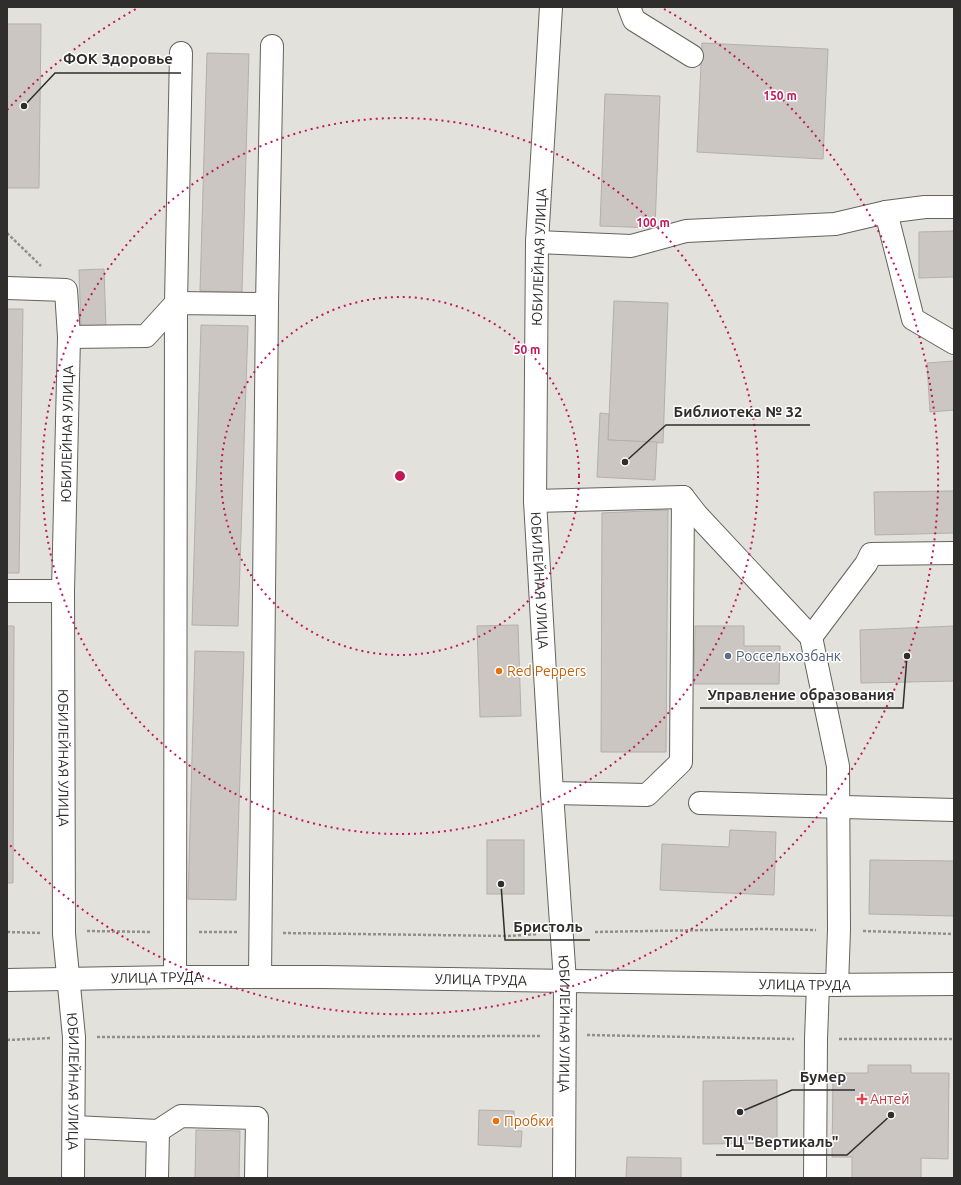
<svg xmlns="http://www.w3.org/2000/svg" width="961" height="1185" viewBox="0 0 961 1185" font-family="Ubuntu,sans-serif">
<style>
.building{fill:#cbc6c2;stroke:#b4afab}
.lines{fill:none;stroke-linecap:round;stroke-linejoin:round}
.minor-casing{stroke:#64635e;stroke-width:24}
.path{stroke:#908f8b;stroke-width:2.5;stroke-dasharray:3 2;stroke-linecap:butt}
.minor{stroke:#fff;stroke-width:22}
.ring{fill:none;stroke:#c2185b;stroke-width:2;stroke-dasharray:2 4}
.service-dot{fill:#5c6f8a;stroke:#fff;stroke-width:1.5}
.food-dot{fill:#e8710a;stroke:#fff;stroke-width:1.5}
.health-dot{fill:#e0444e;stroke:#fff;stroke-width:1.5}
.labels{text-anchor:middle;stroke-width:3;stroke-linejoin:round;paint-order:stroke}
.street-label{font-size:14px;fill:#2f2e2c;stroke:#fff}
.service-label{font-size:14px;fill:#4e5e75;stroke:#fff;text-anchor:start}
.food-label{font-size:14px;fill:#c56008;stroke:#fff;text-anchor:start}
.health-label{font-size:14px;fill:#be3a42;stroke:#fff;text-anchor:start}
.centre{fill:#c2185b;stroke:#fff;stroke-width:2}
.ring-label{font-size:12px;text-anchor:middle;font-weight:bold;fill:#c2185b;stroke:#fff;stroke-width:3;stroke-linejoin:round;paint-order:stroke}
.leader{fill:none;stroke:#2f2e2c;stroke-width:1.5}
.callout-dot{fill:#2f2e2c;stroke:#fff;stroke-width:1.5}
.callout-label{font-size:15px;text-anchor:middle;font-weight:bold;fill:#2f2e2c;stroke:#fff;stroke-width:3;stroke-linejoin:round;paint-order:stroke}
</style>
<rect width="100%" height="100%" fill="#e2e1db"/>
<g class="building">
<polygon points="7,24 41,24 39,188 7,188"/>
<polygon points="702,43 828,49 823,159 697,152"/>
<polygon points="207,53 249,54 242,292 200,291"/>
<polygon points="605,94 660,96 655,228 600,226"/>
<polygon points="954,231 954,277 919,278 919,232"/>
<polygon points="104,269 106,328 81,329 79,270"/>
<polygon points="614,301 668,303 663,443 608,440"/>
<polygon points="7,309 23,309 19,573 7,573"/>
<polygon points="201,325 248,326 238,626 192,625"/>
<polygon points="954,361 954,410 930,412 927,363"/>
<polygon points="600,413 609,414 608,440 657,442 655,480 597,477"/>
<polygon points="954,491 954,533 875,535 874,492"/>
<polygon points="668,510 666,752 601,752 602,513"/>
<polygon points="518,625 521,716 480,717 477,626"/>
<polygon points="7,626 14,626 13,883 7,883"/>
<polygon points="695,626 744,626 744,646 780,646 779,684 694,684"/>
<polygon points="954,626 954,681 861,683 860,630"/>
<polygon points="195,651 244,652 236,900 188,899"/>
<polygon points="730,830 776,832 774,895 660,890 662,844 729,847"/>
<rect x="487" y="840" width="37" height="54"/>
<polygon points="870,860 954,861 954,916 869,914"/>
<polygon points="868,1065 911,1065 911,1073 949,1073 948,1159 921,1158 921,1178 852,1178 852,1157 832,1157 833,1073 868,1073"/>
<polygon points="777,1080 777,1143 703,1144 703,1081"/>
<polygon points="479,1110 514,1111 514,1131 522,1131 521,1147 478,1145"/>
<polygon points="196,1130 240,1131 239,1178 195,1178"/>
<polygon points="627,1157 681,1158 681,1178 626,1178"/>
</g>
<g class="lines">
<defs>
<g id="minor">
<path id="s1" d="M551 7 537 242 535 501 552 793 565 981 564 1178"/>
<polyline points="629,7 634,20 692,56"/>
<polyline points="886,212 913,319 954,343"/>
<polyline points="537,242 631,246 686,231 835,224 886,212 925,207 954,207"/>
<path id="s2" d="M7 288 66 290 69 337 63 591 64 934 74 1037 73 1178"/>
<polyline points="69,337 146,336 176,303 267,304"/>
<polyline points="535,501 683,497 697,515 811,637 838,766 839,930 837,985"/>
<polyline points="7,591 63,591"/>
<polyline points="811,637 866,564 871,554 954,553"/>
<polyline points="552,793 647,795 681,762 683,497"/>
<polyline points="700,803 954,810"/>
<polyline points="175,977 176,303 181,53"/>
<polyline points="260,977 267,304 272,46"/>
<path id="s3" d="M7 980 175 977H324L818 985 954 984"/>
<polyline points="74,1127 158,1131 157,1178"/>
<polyline points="158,1131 181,1116 257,1118 256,1178"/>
<polyline points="815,1178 816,1039 818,985"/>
</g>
</defs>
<use href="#minor" class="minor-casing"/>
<g class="path">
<polyline points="7,233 41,266"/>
<polyline points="87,931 152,932"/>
<polyline points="863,931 954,934"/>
<polyline points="7,932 42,933"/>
<polyline points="199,932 238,932"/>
<polyline points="595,932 762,929 816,930"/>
<polyline points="283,933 508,936 538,934"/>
<polyline points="587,1035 794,1039"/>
<polyline points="97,1037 542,1036"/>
<polyline points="839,1039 954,1039"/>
<polyline points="7,1040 52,1038"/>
</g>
<use href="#minor" class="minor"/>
</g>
<g class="ring">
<circle cx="400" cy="476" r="179"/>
<circle cx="400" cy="476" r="358"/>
<path d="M7 110A537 537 0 0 1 136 9M664 9A537 537 0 1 1 7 842"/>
</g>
<circle class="service-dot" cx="728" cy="656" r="4"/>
<g class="food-dot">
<circle cx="499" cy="671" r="4"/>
<circle cx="496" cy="1121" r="4"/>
</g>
<path class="health-dot" d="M860 1093h4v4h4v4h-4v4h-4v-4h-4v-4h4z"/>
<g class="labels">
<g class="street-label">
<text transform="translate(539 257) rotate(-88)" y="5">ЮБИЛЕЙНАЯ УЛИЦА</text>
<text transform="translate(67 434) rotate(-89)" y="5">ЮБИЛЕЙНАЯ УЛИЦА</text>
<text dy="5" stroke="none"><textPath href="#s1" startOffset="574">ЮБИЛЕЙНАЯ УЛИЦА</textPath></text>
<text dy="5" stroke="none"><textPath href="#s2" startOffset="527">ЮБИЛЕЙНАЯ УЛИЦА</textPath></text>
<text dy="5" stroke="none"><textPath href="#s3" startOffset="150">УЛИЦА ТРУДА</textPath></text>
<text dy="5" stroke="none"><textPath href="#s3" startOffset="474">УЛИЦА ТРУДА</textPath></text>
<text dy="5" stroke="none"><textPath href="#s3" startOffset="798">УЛИЦА ТРУДА</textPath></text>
<text dy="5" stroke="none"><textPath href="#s1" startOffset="1018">ЮБИЛЕЙНАЯ УЛИЦА</textPath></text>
<text dy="5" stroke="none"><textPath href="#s2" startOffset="851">ЮБИЛЕЙНАЯ УЛИЦА</textPath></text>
</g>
<g class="service-label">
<text x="736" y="661">Россельхозбанк</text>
</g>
<g class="food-label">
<text x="507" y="676">Red Peppers</text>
<text x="504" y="1126">Пробки</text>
</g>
<g class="health-label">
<text x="870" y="1104">Антей</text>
</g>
</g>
<circle cx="400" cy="476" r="6" class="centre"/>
<g class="ring-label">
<text x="780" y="100">150 m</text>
<text x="653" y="227">100 m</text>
<text x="527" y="354">50 m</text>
</g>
<path class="leader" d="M24 106L55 73H181M625 462L666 425H810M907 656L903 708H700M501 884L505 940H590M740 1112L792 1090H855M891 1115L847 1155H716"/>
<g class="callout-dot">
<circle cx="24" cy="106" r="4"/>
<circle cx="625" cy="462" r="4"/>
<circle cx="907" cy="656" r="4"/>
<circle cx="501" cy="884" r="4"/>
<circle cx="740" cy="1112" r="4"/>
<circle cx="891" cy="1115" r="4"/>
</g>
<g class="callout-label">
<text x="118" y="64">ФОК Здоровье</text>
<text x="738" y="417">Библиотека № 32</text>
<text x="801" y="700">Управление образования</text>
<text x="548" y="932">Бристоль</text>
<text x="823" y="1082">Бумер</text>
<text x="781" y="1147">ТЦ "Вертикаль"</text>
</g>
<rect width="961" height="1185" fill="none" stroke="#2f2e2c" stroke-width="16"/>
</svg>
